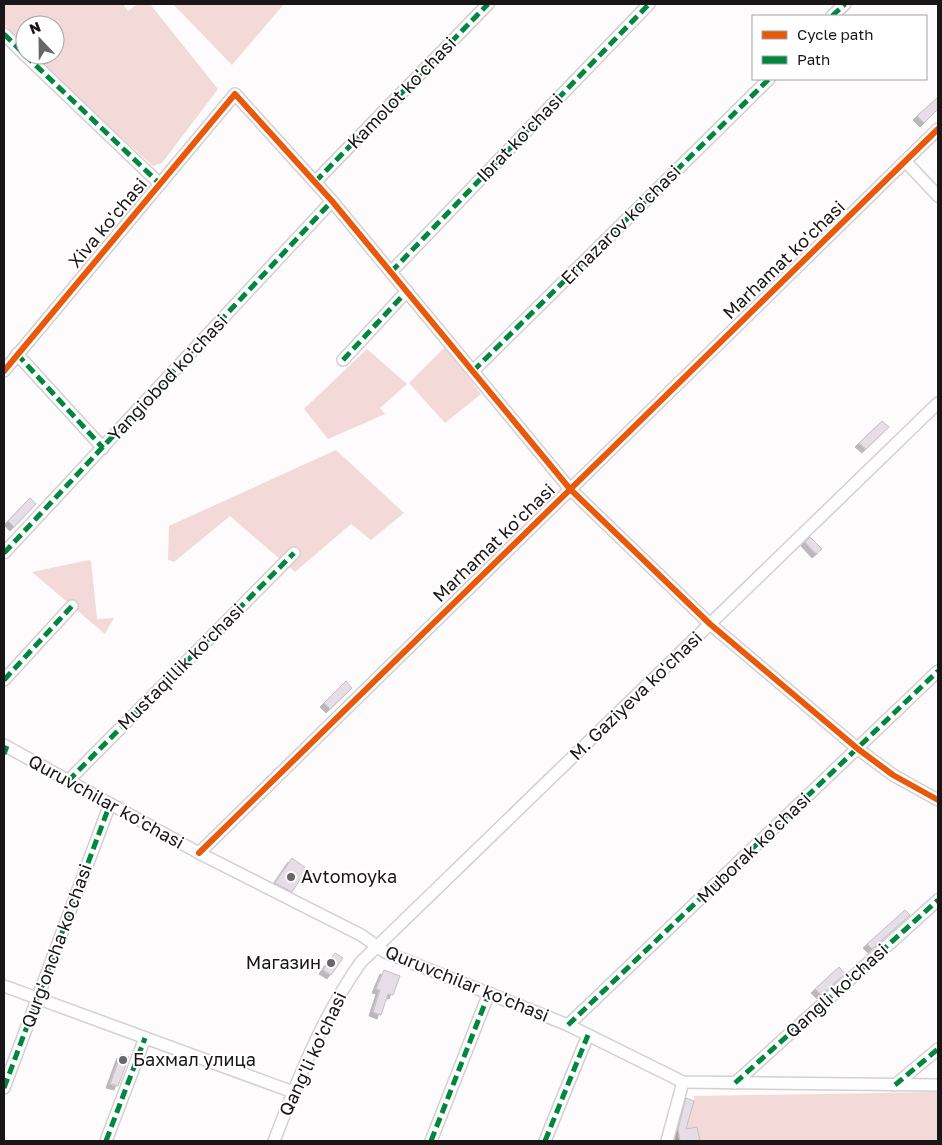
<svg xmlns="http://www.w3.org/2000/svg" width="942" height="1145" viewBox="0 0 942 1145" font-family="'Golos Text',sans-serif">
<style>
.green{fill:#f3d9d8}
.building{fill:#e7dde6;stroke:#c2c0c2;filter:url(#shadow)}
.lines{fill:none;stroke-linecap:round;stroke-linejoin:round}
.minor-casing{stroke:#d3d0d2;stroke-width:14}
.minor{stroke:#fffeff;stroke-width:11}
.quiet{stroke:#00873e;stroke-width:5;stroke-dasharray:10 5;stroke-linecap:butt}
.cycleway-casing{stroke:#fff;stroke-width:9}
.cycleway{stroke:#e8590c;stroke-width:6}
.poi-dot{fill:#696668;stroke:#fff;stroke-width:2}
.labels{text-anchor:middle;stroke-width:4;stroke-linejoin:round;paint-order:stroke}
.street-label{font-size:18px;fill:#1a1618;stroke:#fff}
.poi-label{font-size:18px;fill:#1a1618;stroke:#fff;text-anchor:start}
</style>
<defs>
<filter id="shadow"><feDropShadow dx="-4" dy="4" stdDeviation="0" flood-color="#0004"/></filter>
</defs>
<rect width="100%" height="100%" fill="#fdfbfc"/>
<g class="green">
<polygon points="4,4 123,4 128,11 137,4 150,4 218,89 162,163 153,166 59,81 34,55 55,55 55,25 25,25 25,46 4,24"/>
<polygon points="173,4 284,4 232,65"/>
<polygon points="445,347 481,394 445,423 409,383"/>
<polygon points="367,349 407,384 380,408 385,414 328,439 304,409"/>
<polygon points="336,450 404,513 371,540 351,524 295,572 230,516 174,562 168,560 169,526"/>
<polygon points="89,560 91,561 97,619 114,618 105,634 32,572"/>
<polygon points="938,1092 938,1141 670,1141 683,1097 694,1101 694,1096"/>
</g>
<g class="building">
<polygon points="938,97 938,109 924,123 917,116"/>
<polygon points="882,421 889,427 866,449 859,443"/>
<polygon points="30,498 36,504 14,527 8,521"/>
<polygon points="810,537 822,549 816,554 805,542"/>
<polygon points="346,681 352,688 330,709 324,703"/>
<polygon points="292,858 307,869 292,892 275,883"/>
<polygon points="905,910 910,915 872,949 867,944"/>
<polygon points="335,953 343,958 331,975 323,970"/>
<polygon points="839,967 845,974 821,995 815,989"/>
<polygon points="384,970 400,976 393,995 388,994 381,1015 373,1012 380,990 376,989"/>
<polygon points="121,1054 129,1057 118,1086 110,1084"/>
<polygon points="686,1098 694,1101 686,1129 697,1127 700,1141 680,1141 678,1129"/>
</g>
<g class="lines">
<defs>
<g id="minor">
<polyline points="832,16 845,4"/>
<polyline points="4,34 25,55"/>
<polyline points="25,55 160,184"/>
<polyline points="906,162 938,196"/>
<polyline points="315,182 488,4"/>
<polyline points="391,272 649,4"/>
<polyline points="17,354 103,448"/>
<polyline points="343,360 407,291"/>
<polyline points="4,371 235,94 332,201 570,489 710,624 858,749 893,775 938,800"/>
<polyline points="473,371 769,79"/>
<polyline points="4,553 332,201"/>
<polyline points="4,680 72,606"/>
<polyline points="4,745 199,853 361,935 385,952 568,1025 683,1082 938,1085"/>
<polyline points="68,781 294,553"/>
<polyline points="199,853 938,129"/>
<polyline points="4,986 293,1092"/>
<polyline points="568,1025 938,671"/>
<polyline points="735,1083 938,900"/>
<polyline points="895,1085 938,1049"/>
<polyline points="4,1088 110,804"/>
<polyline points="106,1141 145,1038"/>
<path d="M274 1141C298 1079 322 1017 361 962L938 403"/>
<polyline points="431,1141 489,993"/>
<polyline points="545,1141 588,1035"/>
<polyline points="667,1141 683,1082"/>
</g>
</defs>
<use href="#minor" class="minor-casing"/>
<use href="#minor" class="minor"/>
<g class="quiet">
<polyline points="832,16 845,4"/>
<polyline points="4,34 25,55"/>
<polyline points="25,55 160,184"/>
<polyline points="315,182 488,4"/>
<polyline points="391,272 649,4"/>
<polyline points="17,354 103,448"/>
<polyline points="343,360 407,291"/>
<polyline points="473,371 769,79"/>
<polyline points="4,553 332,201"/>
<polyline points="4,680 72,606"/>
<polyline points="4,754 7,746"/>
<polyline points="68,781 294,553"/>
<polyline points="568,1025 938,671"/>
<polyline points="735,1083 938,900"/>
<polyline points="895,1085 938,1049"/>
<polyline points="4,1088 110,804"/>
<polyline points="106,1141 145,1038"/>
<polyline points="431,1141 489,993"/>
<polyline points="545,1141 588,1035"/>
</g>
<defs>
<g id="cycleway">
<polyline points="4,371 235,94 332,201 570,489 710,624 858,749 893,775 938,800"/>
<polyline points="199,853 938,129"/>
</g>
</defs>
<use href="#cycleway" class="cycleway-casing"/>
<use href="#cycleway" class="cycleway"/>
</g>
<g class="poi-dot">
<circle cx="291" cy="877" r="5"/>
<circle cx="331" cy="963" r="5"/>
<circle cx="123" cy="1060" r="5"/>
</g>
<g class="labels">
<g class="street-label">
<text transform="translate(402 93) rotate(-46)" y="6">Kamolot ko'chasi</text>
<text transform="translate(520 138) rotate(-46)" y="6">Ibrat ko'chasi</text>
<text transform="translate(108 223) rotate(-50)" y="6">Xiva ko'chasi</text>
<text transform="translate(621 225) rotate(-45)" y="6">Ernazarov ko'chasi</text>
<text transform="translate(784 260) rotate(-44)" y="6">Marhamat ko'chasi</text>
<text transform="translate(168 378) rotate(-47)" y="6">Yangiobod ko'chasi</text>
<text transform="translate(494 543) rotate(-44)" y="6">Marhamat ko'chasi</text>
<text transform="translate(181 667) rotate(-45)" y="6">Mustaqillik ko'chasi</text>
<text transform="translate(636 696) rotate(-44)" y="6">M. Gaziyeva ko'chasi</text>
<text transform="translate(106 802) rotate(29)" y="6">Quruvchilar ko'chasi</text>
<text transform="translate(754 848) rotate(-44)" y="6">Muborak ko'chasi</text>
<text transform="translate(57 946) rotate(-70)" y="6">Qurg'oncha ko'chasi</text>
<text transform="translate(467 984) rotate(22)" y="6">Quruvchilar ko'chasi</text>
<text transform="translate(837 991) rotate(-42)" y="6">Qangli ko'chasi</text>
<text transform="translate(313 1054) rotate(-65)" y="6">Qang'li ko'chasi</text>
</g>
<g class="poi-label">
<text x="301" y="883">Avtomoyka</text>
<text x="321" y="969" text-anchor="end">Магазин</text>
<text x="133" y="1066">Бахмал улица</text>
</g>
</g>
<rect width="942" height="1145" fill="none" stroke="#1a1618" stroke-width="10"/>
<rect x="752" y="15" width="175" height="65" fill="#ffffff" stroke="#a3a2a3"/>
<rect x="762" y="31" width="25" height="8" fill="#e8590c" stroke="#a3a2a3"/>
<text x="797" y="40" font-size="15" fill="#1a1618">Cycle path</text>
<rect x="762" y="56" width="25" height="8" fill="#00873e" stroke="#a3a2a3"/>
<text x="797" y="65" font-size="15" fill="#1a1618">Path</text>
<g transform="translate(40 40) rotate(338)"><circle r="24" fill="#ffffff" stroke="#a3a2a3"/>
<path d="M0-4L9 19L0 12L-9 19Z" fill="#696668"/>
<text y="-8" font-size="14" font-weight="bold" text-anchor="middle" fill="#1a1618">N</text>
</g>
</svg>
